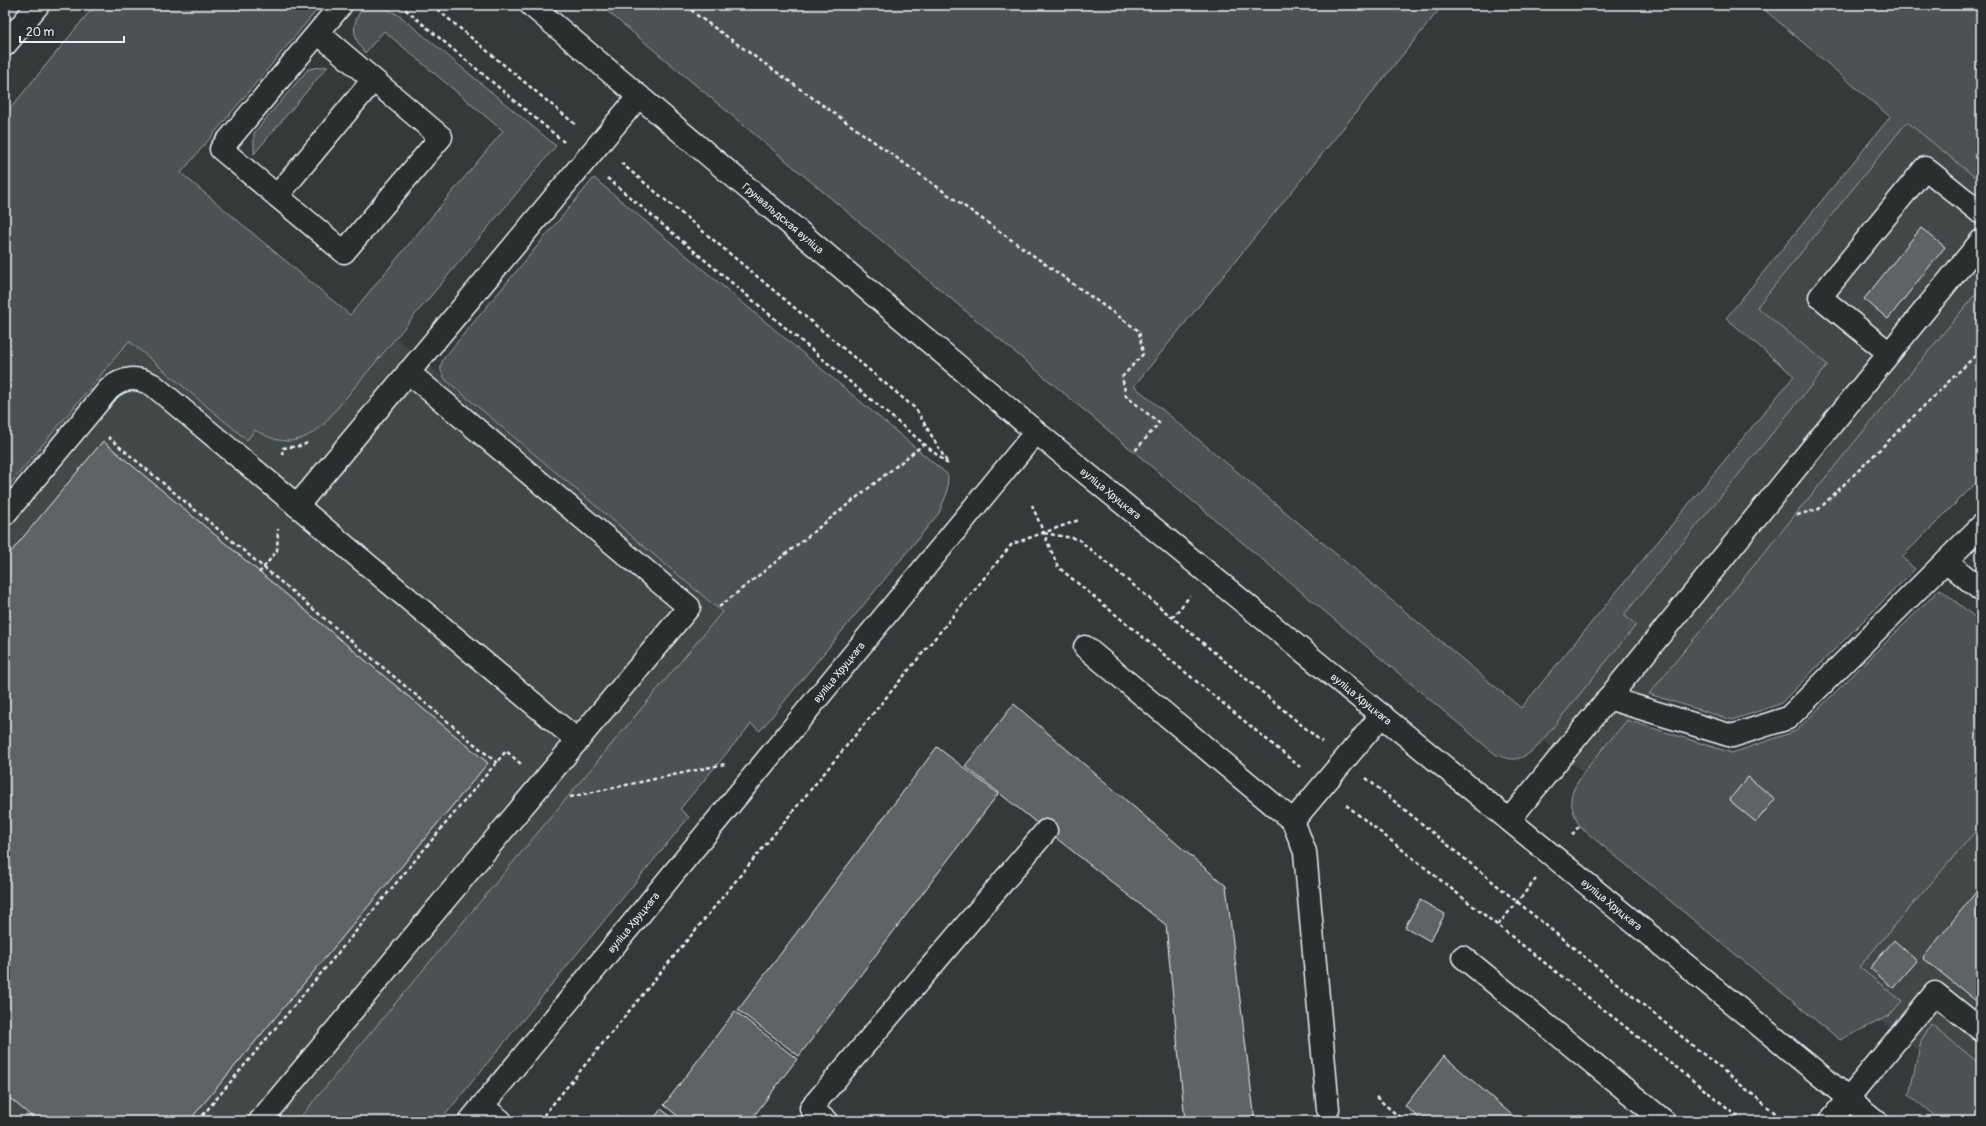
<svg xmlns="http://www.w3.org/2000/svg" width="1986" height="1126" viewBox="0 0 1986 1126" font-family="Pangolin,sans-serif">
<style>
.built{fill:#424647}
.green{fill:#4d5152;stroke:#9aa1a5}
.building{fill:#5f6365;stroke:#e8f1f8}
.lines{fill:none;stroke-linecap:round;stroke-linejoin:round}
.minor-casing{stroke:#e8f1f8;stroke-width:25}
.major-casing{stroke:#e8f1f8;stroke-width:25}
.path{stroke:#e8f1f8;stroke-width:2.5;stroke-dasharray:4 3;stroke-linecap:butt}
.minor{stroke:#2a2d2e;stroke-width:22}
.major{stroke:#2a2d2e;stroke-width:22}
.labels{text-anchor:middle;stroke-width:3.5;stroke-linejoin:round;paint-order:stroke}
.street-label{font-size:11px;fill:#e8f1f8;stroke:#2a2d2e}
</style>
<rect width="100%" height="100%" fill="#35393a"/>
<filter id="ink" filterUnits="userSpaceOnUse"><feTurbulence type="fractalNoise" baseFrequency=".025" numOctaves="2"/><feDisplacementMap in="SourceGraphic" scale="8" xChannelSelector="R" yChannelSelector="G"/><feConvolveMatrix kernelMatrix="1 2 1 2 8 2 1 2 1" color-interpolation-filters="sRGB"/></filter>
<g filter="url(#ink)">
<g class="built">
<polygon points="1907,121 1981,182 1981,300 1584,773 1531,730 1828,365 1757,307"/>
<polygon points="137,331 324,424 396,338 723,612 297,1121 5,1121 5,490"/>
<polygon points="1981,825 1981,1103 1841,987"/>
</g>
<g class="green">
<path d="M95 5H321L181 173 350 315 503 131 384 31 365 53C351 36 351 22 365 5H380L400 16 556 146 324 424C300 445 282 446 255 430L247 440 129 341 5 490V115Z"/>
<path d="M600 5H1443L1134 386 1521 708 1794 376 1726 318 1890 117 1759 5H1981V182L1907 122 1757 307 1828 365 1624 615 1636 625 1536 748C1520 761 1513 762 1495 754Z"/>
<polygon points="328,66 254,154 254,133 308,69"/>
<path d="M594 178 948 475 947 493 939 513 760 731 751 724 680 809 689 817 440 1121H297L722 612 446 380C440 372 439 367 444 358Z"/>
<polygon points="1981,287 1981,478 1902,557 1915,569 1780,704 1732,720 1649,694"/>
<path d="M1940 589 1981 622V825L1859 967 1902 1001 1889 1016 1840 1040 1580 827C1576 817 1571 810 1571 798 1573 779 1614 737 1627 720L1732 753 1796 731Z"/>
<polygon points="1931,1024 1981,1065 1981,1121 1941,1121 1909,1095 1921,1041"/>
</g>
<g class="building">
<polygon points="1921,228 1945,247 1888,319 1864,299"/>
<polygon points="103,441 488,763 189,1121 37,1121 5,1094 5,559"/>
<polygon points="1014,704 1226,886 1255,1121 1185,1121 1166,925 965,766"/>
<polygon points="937,747 998,794 799,1056 738,1010"/>
<polygon points="1748,777 1775,799 1756,822 1729,800"/>
<polygon points="1976,892 1981,896 1981,1005 1923,958"/>
<polygon points="1420,900 1445,914 1430,941 1405,927"/>
<polygon points="1894,940 1917,961 1893,988 1870,968"/>
<polygon points="735,1011 797,1059 750,1121 684,1121 664,1105"/>
<polygon points="1444,1056 1519,1121 1422,1121 1405,1106"/>
<polygon points="661,1109 677,1121 652,1121"/>
</g>
<g class="lines">
<defs>
<g id="minor">
<polyline points="318,33 441,137 344,252 221,149 341,5"/>
<polyline points="5,45 38,5"/>
<polyline points="277,196 373,80"/>
<polyline points="1889,353 1820,297 1925,168 1981,213"/>
<polyline points="297,506 639,96"/>
<path d="M5 514 109 389C124 377 136 376 153 385L578 741"/>
<polyline points="1946,561 1981,590"/>
<polyline points="1085,647 1293,821 1305,852 1328,1109"/>
<polyline points="1608,698 1732,736 1788,718 1981,526"/>
<polyline points="1509,820 1981,241"/>
<polyline points="1293,821 1382,715"/>
<polyline points="1463,957 1664,1121"/>
<polyline points="482,1106 501,1121"/>
<polyline points="260,1121 689,607 408,372"/>
<path id="s1" d="M470 1121 1036 432"/>
<polyline points="826,1121 811,1108 1046,831"/>
<polyline points="1830,1121 1935,993 1981,1030"/>
</g>
<g id="major">
<path id="s2" d="M531 5 1036 432 1876 1121"/>
</g>
</defs>
<use href="#minor" class="minor-casing"/>
<use href="#major" class="major-casing"/>
<g class="path">
<polyline points="400,5 564,142"/>
<polyline points="432,5 576,125"/>
<polyline points="686,5 698,16 1139,331 1143,354 1122,377 1126,396 1159,423 1134,452"/>
<polyline points="621,163 916,409 947,462"/>
<polyline points="607,178 949,465"/>
<polyline points="108,437 497,763"/>
<polyline points="282,455 283,448 300,446 310,442"/>
<polyline points="1032,505 1058,567 1300,767"/>
<polyline points="1797,515 1819,509 1981,350"/>
<polyline points="1044,533 1078,539 1322,742"/>
<polyline points="5,549 9,544"/>
<polyline points="259,573 277,551 278,529"/>
<polyline points="719,607 924,444"/>
<polyline points="1172,618 1190,596"/>
<polyline points="1366,778 1785,1121"/>
<polyline points="570,797 725,764"/>
<polyline points="1346,805 1744,1121"/>
<polyline points="1572,835 1580,825"/>
<polyline points="1498,925 1536,879"/>
<polyline points="1376,1097 1404,1121"/>
<polyline points="198,1121 506,751 521,764"/>
<polyline points="539,1121 1012,544 1079,520"/>
</g>
<use href="#minor" class="minor"/>
<use href="#major" class="major"/>
</g>
</g>
<g class="labels">
<g class="street-label">
<text dy="4" stroke="none"><textPath href="#s2" startOffset="330">Грунвальдская вуліца</textPath></text>
<text dy="4" stroke="none"><textPath href="#s2" startOffset="758">вуліца Хруцкага</textPath></text>
<text dy="4" stroke="none"><textPath href="#s1" startOffset="581">вуліца Хруцкага</textPath></text>
<text dy="4" stroke="none"><textPath href="#s2" startOffset="1082">вуліца Хруцкага</textPath></text>
<text dy="4" stroke="none"><textPath href="#s2" startOffset="1406">вуліца Хруцкага</textPath></text>
<text dy="4" stroke="none"><textPath href="#s1" startOffset="257">вуліца Хруцкага</textPath></text>
</g>
</g>
<rect width="1986" height="1126" fill="none" stroke="#2a2d2e" stroke-width="20"/>
<rect x="10" y="10" width="1966" height="1106" fill="none" stroke="#e8f1f8" stroke-width="1.5" filter="url(#ink)"/>
<path d="M20 36v6h104v-6" fill="none" stroke="#e8f1f8" stroke-width="2"/>
<text x="26" y="36" font-size="12" fill="#e8f1f8" stroke="#2a2d2e" stroke-width="3" paint-order="stroke">20 m</text>
</svg>
